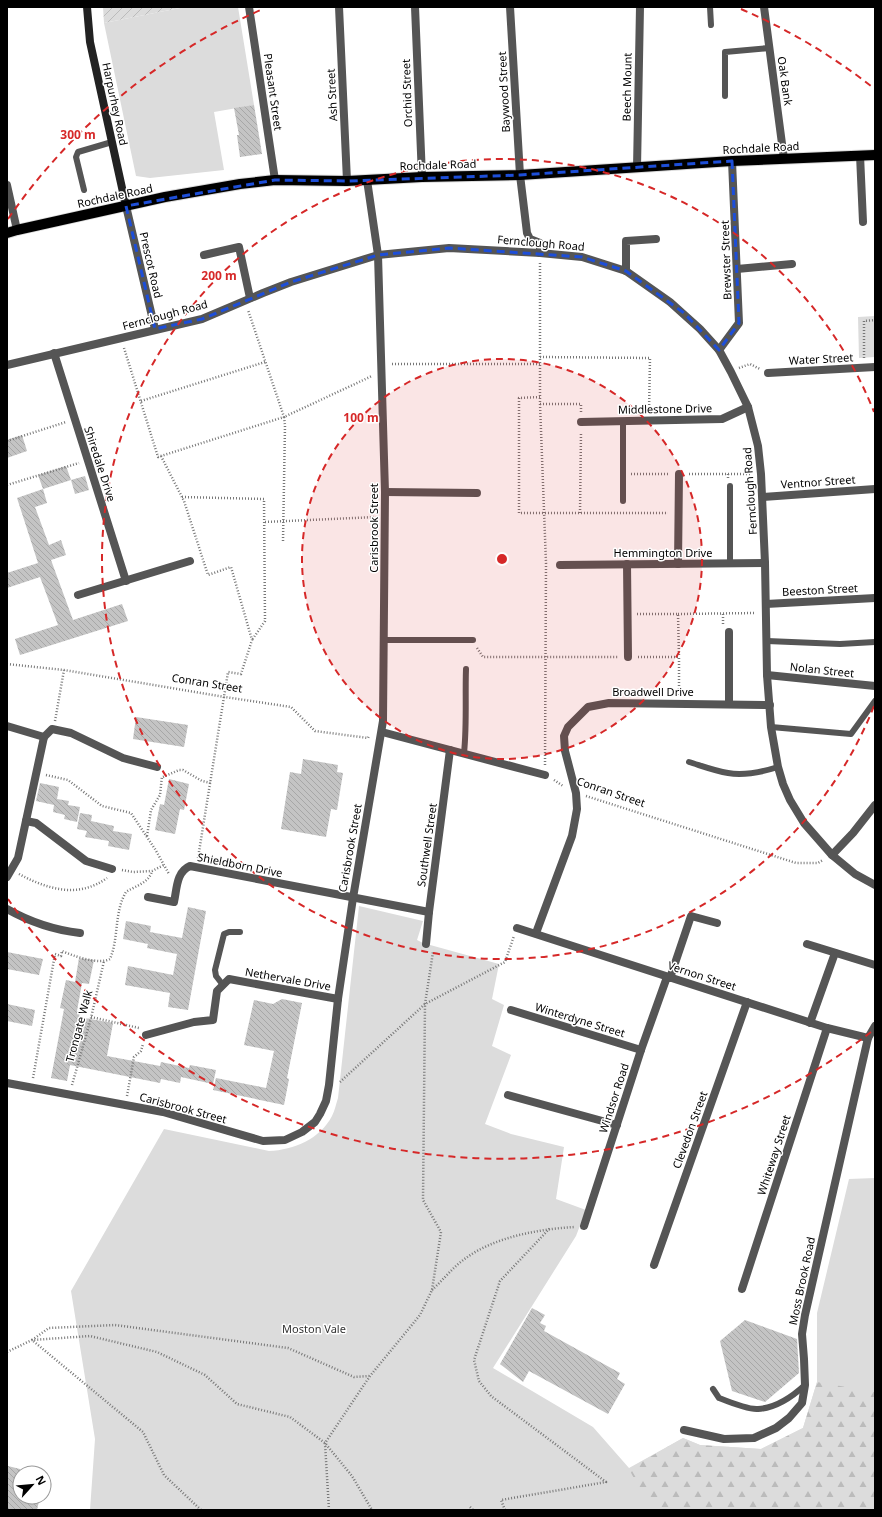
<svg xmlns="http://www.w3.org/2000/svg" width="882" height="1517" viewBox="0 0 882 1517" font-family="'Noto Sans',sans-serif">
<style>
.green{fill:#dcdcdc}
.forest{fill:url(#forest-firs)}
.garden{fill:url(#garden-furrows)}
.building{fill:url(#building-back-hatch)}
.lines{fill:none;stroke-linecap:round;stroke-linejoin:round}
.primary-casing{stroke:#dbdbdb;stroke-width:12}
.path{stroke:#777;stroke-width:2.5;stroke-dasharray:1 2;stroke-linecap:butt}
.lane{stroke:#555;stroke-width:6}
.street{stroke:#555;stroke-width:8}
.secondary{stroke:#222;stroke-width:8}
.primary{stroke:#000;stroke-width:10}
.marked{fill:none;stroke:#1d4ed8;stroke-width:3;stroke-dasharray:8 5;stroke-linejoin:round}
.ring{fill:none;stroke:#d62828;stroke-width:2;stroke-dasharray:7 5}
.labels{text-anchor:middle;stroke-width:3;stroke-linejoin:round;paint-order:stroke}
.street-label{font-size:11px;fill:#000;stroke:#fff}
.park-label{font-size:11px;fill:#333;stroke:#fff}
.centre{fill:#d62828;stroke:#fff;stroke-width:2}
.ring-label{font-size:12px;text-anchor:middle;font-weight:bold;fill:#d62828;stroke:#fff;stroke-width:3;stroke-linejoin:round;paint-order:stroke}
</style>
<defs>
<pattern id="forest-firs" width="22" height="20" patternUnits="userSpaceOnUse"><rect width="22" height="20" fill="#dcdcdc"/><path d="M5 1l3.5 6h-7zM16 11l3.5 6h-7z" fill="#bbb"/></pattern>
<pattern id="garden-furrows" width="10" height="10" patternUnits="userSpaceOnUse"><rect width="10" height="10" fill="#dcdcdc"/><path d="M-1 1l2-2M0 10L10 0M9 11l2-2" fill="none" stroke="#bbb"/></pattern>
<pattern id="building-back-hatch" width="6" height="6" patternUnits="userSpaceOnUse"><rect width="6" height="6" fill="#c4c4c4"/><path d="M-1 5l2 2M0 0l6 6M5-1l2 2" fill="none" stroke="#a7a7a7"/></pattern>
</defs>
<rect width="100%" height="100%" fill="#fff"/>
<g class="green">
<polygon points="185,7 238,7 254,105 214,112 224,170 150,178 136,176 104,23"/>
<polygon points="875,316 875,357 859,358 858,317"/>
<path d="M359 906 423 921 417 940 423 943 499 964 492 999 504 1005 492 1046 511 1055 485 1124 511 1134 564 1147 556 1199 586 1210 576 1236 493 1368 593 1427 629 1468 683 1438 700 1445 761 1449 803 1428 817 1382V1313L849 1179 875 1178V1510H90L95 1439 71 1291 164 1129 269 1151C294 1150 320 1139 332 1116 335 1110 336 1104 338 1098Z"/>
</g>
<polygon class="forest" points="817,1382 875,1392 875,1510 651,1510 629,1469 683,1438 700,1445 761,1449 803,1428"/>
<polygon class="garden" points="103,7 185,7 104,23"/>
<g class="building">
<polygon points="254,105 262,154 240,157 237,135 239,135 234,108"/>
<polygon points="22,435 27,451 7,458 7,440"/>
<polygon points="66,466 71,480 43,489 38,475"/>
<polygon points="85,476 89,490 75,494 71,480"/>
<polygon points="43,489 47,503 35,507 49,545 61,540 66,555 51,560 73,620 122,604 128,621 20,655 15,639 58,625 40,577 7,588 7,573 38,563 17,498"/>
<polygon points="136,717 188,725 184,747 133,739"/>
<polygon points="303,759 338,765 337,772 343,773 337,810 331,809 326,837 281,829 290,772 301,774"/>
<polygon points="169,779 189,784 184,810 180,809 175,834 155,830 160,804 164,805"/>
<polygon points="40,783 59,787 57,799 69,801 68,805 80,807 77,822 64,819 65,815 53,812 54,805 36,801"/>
<polygon points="80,813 92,815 91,821 114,826 113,831 132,834 129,850 108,846 109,841 85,837 87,831 77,829"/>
<polygon points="188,907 206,911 188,1010 168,1007 170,993 125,985 128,966 173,975 177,954 147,948 148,944 123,939 126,921 151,926 150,932 182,938"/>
<polygon points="7,952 43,959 39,975 7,969"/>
<polygon points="79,958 94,960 89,984 82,983 77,1011 80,1012 79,1017 113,1023 107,1056 160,1066 161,1062 189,1068 190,1065 216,1070 213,1084 181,1077 180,1083 161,1079 160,1083 70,1065 67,1081 51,1078 64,1009 60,1008 66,980 75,982"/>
<polygon points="282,999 302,1003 287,1078 289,1079 284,1105 213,1090 216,1078 266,1088 274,1051 244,1045 254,1000 273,1004"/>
<polygon points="7,1004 35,1010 32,1026 7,1021"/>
<polygon points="532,1308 545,1315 540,1323 546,1326 544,1331 620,1373 617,1379 625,1384 608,1414 529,1371 523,1382 500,1364"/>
<polygon points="745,1320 797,1339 799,1373 765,1402 732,1391 720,1341"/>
<polygon points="8,1466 20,1469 20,1497 40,1497 37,1510 7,1510 7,1472"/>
</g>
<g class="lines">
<defs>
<polyline id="primary" points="7,233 17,230 165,197 240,184 275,180 347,181 422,177 520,175 732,161 875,155"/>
</defs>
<use href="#primary" class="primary-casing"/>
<g class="path">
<polyline points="540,263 540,404 546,563 545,766"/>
<polyline points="124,348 158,457 161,456 284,417 248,310"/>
<polyline points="540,357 650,358 649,412"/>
<polyline points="864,358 864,321 875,320"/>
<polyline points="392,364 540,364"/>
<polyline points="739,368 750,364 760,369"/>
<polyline points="540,397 519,398 519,513 668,513"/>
<polyline points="141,401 265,362"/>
<polyline points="540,404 581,404 581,413"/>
<polyline points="7,441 66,422"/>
<polyline points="161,456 184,501 208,575 231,567 252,640 241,674 228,672 198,858"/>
<polyline points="631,474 670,474"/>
<polyline points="689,474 728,474 728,478"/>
<polyline points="728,474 751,474"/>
<polyline points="7,485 79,463"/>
<polyline points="182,497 264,499 265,621 252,640"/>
<polyline points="580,513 581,432"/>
<polyline points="265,522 376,517"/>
<polyline points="283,541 285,425 284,417 372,376"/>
<polyline points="637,614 678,614 679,657"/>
<polyline points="678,614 756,613"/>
<polyline points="723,614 723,624"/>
<polyline points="477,648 483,657 619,657"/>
<polyline points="638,657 679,657 679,695"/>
<polyline points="7,664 64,670 225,697 291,707 315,731 368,738 369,736"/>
<polyline points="55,721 64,670"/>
<polyline points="46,775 68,780 102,806 131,813 155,849 169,874"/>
<polyline points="163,777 179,770 183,770 202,781 211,783"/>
<polyline points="554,780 563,786"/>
<polyline points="586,796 796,863 818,863 823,860"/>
<polyline points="147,836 151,810 160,795 162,776"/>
<polyline points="122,870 133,872 152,871 164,865"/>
<path d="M19 874C47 889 78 899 107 878"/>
<polyline points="91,1017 139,1028"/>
<path d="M33 1078 55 954 61 956 62 951C73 956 99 965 110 959 119 938 114 912 126 892 135 886 149 883 152 871"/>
<polyline points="340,1082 425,1004 505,962 514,936"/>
<polyline points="72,1085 91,1018 104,961"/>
<polyline points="127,1096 134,1057 141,1051 143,1044"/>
<path d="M432 1290C443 1280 454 1266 466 1258 495 1237 539 1229 575 1227"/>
<polyline points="7,1352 32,1340 90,1336 157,1352 205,1375 237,1404 290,1417 325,1443 352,1476 372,1510"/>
<polyline points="470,1507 473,1510"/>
<polyline points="201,1510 164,1475 143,1432 32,1340 49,1328 115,1325 288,1348 354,1377 369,1376"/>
<polyline points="329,1510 325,1443 370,1376 420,1315 432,1290 441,1232 423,1200 425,1004 433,952"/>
<polyline points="505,1510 501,1500 606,1482 491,1396 479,1381 474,1360 500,1281 550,1228"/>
</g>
<g class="lane">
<polyline points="710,7 711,25"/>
<polyline points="725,96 725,52 769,48"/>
<polyline points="84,190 76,157 78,152 112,142"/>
<polyline points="623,421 623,501"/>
<polyline points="730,564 730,486"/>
<polyline points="384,640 473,640"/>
<polyline points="767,641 840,644 875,642"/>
<polyline points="771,727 851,734 875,701"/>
<path d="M464 753C467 725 465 697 466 669"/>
<path d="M689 762C702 766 715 771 728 773 745 776 762 772 778 767"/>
<polyline points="223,985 216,976 215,970 224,934 229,932 240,932"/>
<path d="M713 1389 719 1398C729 1402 748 1410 758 1409 776 1408 792 1397 805 1385"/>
</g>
<g class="street">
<polyline points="249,7 275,180"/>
<polyline points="339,7 347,181"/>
<polyline points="415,7 422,177"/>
<polyline points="510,7 520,175 527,233 530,239 540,243 540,253"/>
<polyline points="764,7 784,159"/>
<polyline points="860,155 863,222"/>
<polyline points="637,168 640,7"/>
<polyline points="7,185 17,230"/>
<polyline points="126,206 155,329"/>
<polyline points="204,255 239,247 250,298"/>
<polyline points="737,269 792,264"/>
<polyline points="626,271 626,241 656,239"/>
<polyline points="719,350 739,323 732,161"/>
<polyline points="54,353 126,581"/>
<polyline points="7,365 202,319 263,293 291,282 378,255 449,248 540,253 582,257 626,271 670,302 700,329 719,350 731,372 748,407 758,446 761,474 765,563 767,675 771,727 778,767 783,784 790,800 804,823 832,855 855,874 875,885"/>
<polyline points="768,373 875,367"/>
<polyline points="581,422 722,419 748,407"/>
<polyline points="385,492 477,493"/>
<polyline points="763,497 875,489"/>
<polyline points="627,564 628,657"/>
<polyline points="678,564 679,474"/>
<polyline points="560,565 765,563"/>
<polyline points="78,595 190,561"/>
<polyline points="766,604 875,598"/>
<polyline points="729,632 729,704"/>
<polyline points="767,675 875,686"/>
<polyline points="7,726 44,737"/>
<polyline points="382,732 545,775"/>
<polyline points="26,821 36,823 86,861 112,869"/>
<polyline points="832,855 853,833 875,805"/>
<polyline points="7,877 18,858 44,737 52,729 71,733 123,758 157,767"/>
<path d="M148 897 174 902C177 889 176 872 190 866L429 912"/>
<path d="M7 909C30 922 54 930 80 933"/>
<polyline points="517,928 827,1028 868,1038 875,1026"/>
<polyline points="536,933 572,836 577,809 576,793 565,751 564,736 568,727 588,707 609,703 770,705"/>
<polyline points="426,944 429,912 450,750"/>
<polyline points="807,944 875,965"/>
<polyline points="670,978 691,916 717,923"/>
<polyline points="511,1010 641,1050"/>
<polyline points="810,1023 835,953"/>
<polyline points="146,1035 194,1022 213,1020 217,991 229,979 338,999"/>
<polyline points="7,1083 163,1112 263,1141 285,1140 302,1132 315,1122 320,1114 326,1101 329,1085 338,999 353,898 383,721 385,492 378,255 367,180"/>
<polyline points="508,1095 617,1125"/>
<polyline points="584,1226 641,1050 667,977"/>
<polyline points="654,1265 747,1002"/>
<polyline points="742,1289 827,1028"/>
<polyline points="684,1430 724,1439 754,1438 776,1428 789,1418 802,1403 805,1385 804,1359 802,1334 805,1315 868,1038"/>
</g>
<polyline class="secondary" points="87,7 90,42 126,206"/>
<use href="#primary" class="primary"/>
</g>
<path class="marked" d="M732 161 739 323 719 350 684 313 626 271 582 257 449 248 378 255 291 282 202 319 155 329 126 206 275 180 347 181 520 175Z"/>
<circle cx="502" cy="559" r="200" fill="#d62828" fill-opacity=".12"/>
<g class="ring">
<circle cx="502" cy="559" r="200"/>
<path d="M874 706A400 400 0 1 1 874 412"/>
<path d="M871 1032A600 600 0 0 1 8 899M8 219A600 600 0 0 1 263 9M741 9A600 600 0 0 1 871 86"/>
</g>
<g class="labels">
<g class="street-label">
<text transform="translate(785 81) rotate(82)" y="4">Oak Bank</text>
<text transform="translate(627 87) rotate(-89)" y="4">Beech Mount</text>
<text transform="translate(273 92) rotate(82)" y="4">Pleasant Street</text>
<text transform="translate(504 92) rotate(-93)" y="4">Baywood Street</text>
<text transform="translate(407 93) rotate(-92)" y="4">Orchid Street</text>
<text transform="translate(332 95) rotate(-93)" y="4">Ash Street</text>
<text transform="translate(115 104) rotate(78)" y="4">Harpurhey Road</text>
<text transform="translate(761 148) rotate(-3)" y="4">Rochdale Road</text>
<text transform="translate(438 165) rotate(-2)" y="4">Rochdale Road</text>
<text transform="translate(115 196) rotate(-12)" y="4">Rochdale Road</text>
<text transform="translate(541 243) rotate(5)" y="4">Fernclough Road</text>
<text transform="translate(726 260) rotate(-92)" y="4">Brewster Street</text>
<text transform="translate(151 265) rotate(77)" y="4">Prescot Road</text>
<text transform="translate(165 315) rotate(-15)" y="4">Fernclough Road</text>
<text transform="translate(821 359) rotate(-3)" y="4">Water Street</text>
<text transform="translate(665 409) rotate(-1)" y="4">Middlestone Drive</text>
<text transform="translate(100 464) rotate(72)" y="4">Shiredale Drive</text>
<text transform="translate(818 482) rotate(-4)" y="4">Ventnor Street</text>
<text transform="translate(750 491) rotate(-94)" y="4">Fernclough Road</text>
<text transform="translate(374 528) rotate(-90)" y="4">Carisbrook Street</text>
<text x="663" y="557">Hemmington Drive</text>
<text transform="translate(820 590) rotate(-3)" y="4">Beeston Street</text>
<text transform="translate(822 670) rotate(6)" y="4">Nolan Street</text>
<text transform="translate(207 683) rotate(9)" y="4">Conran Street</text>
<text x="653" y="696">Broadwell Drive</text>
<text transform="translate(611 792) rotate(19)" y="4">Conran Street</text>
<text transform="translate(427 845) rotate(-82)" y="4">Southwell Street</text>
<text transform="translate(350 848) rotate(-80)" y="4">Carisbrook Street</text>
<text transform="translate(240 865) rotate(11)" y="4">Shieldborn Drive</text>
<text transform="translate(702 976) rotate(18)" y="4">Vernon Street</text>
<text transform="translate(288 979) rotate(10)" y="4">Nethervale Drive</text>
<text transform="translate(580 1020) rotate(17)" y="4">Winterdyne Street</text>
<text transform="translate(79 1026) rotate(-75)" y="4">Trongate Walk</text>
<text transform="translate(614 1098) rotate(-72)" y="4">Windsor Road</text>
<text transform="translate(183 1108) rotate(15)" y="4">Carisbrook Street</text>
<text transform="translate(690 1130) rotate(-70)" y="4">Clevedon Street</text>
<text transform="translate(774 1155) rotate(-72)" y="4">Whiteway Street</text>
<text transform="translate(802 1281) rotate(-78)" y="4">Moss Brook Road</text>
</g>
<g class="park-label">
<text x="314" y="1333">Moston Vale</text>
</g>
</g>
<circle cx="502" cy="559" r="6" class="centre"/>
<g class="ring-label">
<text x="78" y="139">300 m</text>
<text x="219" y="280">200 m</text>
<text x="361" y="422">100 m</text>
</g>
<rect width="882" height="1517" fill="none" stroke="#000000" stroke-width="16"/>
<g transform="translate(32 1485) rotate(63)"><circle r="19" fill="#ffffff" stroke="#999999"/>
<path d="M0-3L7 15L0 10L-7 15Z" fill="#000000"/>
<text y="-6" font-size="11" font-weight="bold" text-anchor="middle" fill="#000000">N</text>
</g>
</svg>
